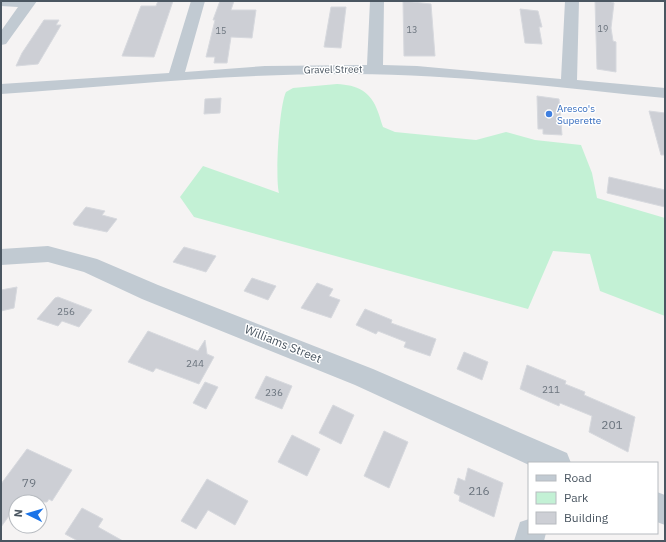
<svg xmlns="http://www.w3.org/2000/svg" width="666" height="542" viewBox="0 0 666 542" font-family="'IBM Plex Sans',sans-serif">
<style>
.green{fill:#c3f1d5}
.building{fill:#cdcfd5;stroke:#d7d9de}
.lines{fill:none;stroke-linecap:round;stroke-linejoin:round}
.minor{fill:#c1cad2;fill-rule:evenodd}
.shop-dot{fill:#3f7fe0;stroke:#fff;stroke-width:1.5}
.labels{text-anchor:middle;stroke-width:3;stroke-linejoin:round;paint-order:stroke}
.far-number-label{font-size:9px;fill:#6b747e}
.far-street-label{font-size:10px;fill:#4a5661;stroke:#fff}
.far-shop-label{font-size:10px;fill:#366cbe;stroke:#fff;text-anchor:start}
.number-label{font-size:10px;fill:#6b747e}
.street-label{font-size:12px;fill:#4a5661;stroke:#fff}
.near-number-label{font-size:12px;fill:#6b747e}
</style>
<rect width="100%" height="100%" fill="#f5f3f3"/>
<path class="green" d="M337 84C357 85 371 91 378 112 380 117 381 122 383 127L395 132 476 140 506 132 535 140 581 145 592 173 597 198 665 218V316L600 291 590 254 553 251 528 309 194 217 180 197 203 166 279 193C275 178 279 106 286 92L293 88Z"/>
<g class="building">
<polygon points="158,1 173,1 154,57 122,56 141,6 156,6"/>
<polygon points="220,1 234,1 231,10 256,10 252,38 231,37 227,63 214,63 215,57 206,57 215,20 213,20"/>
<polygon points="403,1 431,4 435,56 404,56"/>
<polygon points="595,1 609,1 614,3 611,28 613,41 616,42 616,72 597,69"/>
<polygon points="331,7 346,7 341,48 324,47"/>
<polygon points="520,9 538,11 542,27 539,27 542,44 525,43"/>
<polygon points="44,20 59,20 56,25 61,25 38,64 16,66 22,53"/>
<polygon points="537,96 559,99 562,135 543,134 543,129 538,129"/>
<polygon points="221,98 220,113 204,114 205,99"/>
<polygon points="649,111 665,113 665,155 661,155"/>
<polygon points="609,177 665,190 665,207 607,193"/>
<polygon points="86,207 105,211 102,215 117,219 107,232 74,225 73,223"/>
<polygon points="184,247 216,256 206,272 173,262"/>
<polygon points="252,278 276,286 268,300 244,291"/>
<polygon points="317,283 333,289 329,296 340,300 331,318 301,308"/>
<polygon points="17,287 14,308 1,311 1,290"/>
<polygon points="58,297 92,310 79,327 62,321 58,326 37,319 55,298"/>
<polygon points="365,309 392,320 391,323 436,339 430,356 404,347 406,342 378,331 376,334 356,325"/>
<polygon points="148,331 198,351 205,340 207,354 214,357 199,384 156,368 153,372 128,362"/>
<polygon points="464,352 488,362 482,380 457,369"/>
<polygon points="527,365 566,381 565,384 585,392 584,395 635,417 628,452 589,432 592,416 560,403 559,406 520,389"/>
<polygon points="266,376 292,386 282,409 255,398"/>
<polygon points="205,382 218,387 206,409 193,403"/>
<polygon points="333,405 354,415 341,444 319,433"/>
<polygon points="384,431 408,442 389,488 364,476"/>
<polygon points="292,435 320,449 307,476 278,462"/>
<polygon points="27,449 72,470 52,501 49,499 47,502 16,502 16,506 1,527 1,484"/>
<polygon points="468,468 503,483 494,517 459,501 460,496 454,493 458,478 465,481"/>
<polygon points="207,479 248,501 235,525 208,510 196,529 181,521"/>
<polygon points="82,508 103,519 98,527 123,541 78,541 65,534"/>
</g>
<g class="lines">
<g class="minor">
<polygon points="1,1 37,1 6,44 1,45 1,31 18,7 1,6"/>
<path d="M191 1H205L185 72 265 66 367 65 370 1H384L383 65 417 66 561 79 565 1H579L577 80 665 88V98C558 88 450 73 342 74 228 74 114 86 1 94V84L169 73Z"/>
<polygon points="48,246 97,259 158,285 373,369 567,453 571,463 529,463 529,465 355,385 142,299 84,272 48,262 1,265 1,249"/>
<polygon points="657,492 665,495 665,525 657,522"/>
<polygon points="529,519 529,533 546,533 544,541 514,541 520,522"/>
</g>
</g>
<circle class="shop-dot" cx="549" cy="114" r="4"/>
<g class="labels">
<g class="far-number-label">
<text x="603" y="32">19</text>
<text x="412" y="33">13</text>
<text x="221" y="34">15</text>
</g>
<g class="far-street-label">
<text transform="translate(333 69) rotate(-1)" y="4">Gravel Street</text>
</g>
<g class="far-shop-label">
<text x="557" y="112">Aresco's<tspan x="557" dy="12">Superette</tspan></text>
</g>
<g class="number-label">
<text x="66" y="315">256</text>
<text x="195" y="367">244</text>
<text x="551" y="393">211</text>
<text x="274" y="396">236</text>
</g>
<g class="street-label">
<text transform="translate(283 344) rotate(22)" y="4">Williams Street</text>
</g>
<g class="near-number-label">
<text x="612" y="429">201</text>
<text x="29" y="487">79</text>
<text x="479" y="495">216</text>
</g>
</g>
<rect width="666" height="542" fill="none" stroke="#4a5661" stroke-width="4"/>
<rect x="528" y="462" width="130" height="72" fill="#ffffff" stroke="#b7bbc0"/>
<rect x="536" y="475" width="20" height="6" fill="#c1cad2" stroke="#b7bbc0"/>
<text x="564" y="482" font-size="12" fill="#4a5661">Road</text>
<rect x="536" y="492" width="20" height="12" fill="#c3f1d5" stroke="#b7bbc0"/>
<text x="564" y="502" font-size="12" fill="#4a5661">Park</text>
<rect x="536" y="512" width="20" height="12" fill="#cdcfd5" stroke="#b7bbc0"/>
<text x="564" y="522" font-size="12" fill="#4a5661">Building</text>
<g transform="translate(28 514) rotate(275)"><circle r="19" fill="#ffffff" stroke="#b7bbc0"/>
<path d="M0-3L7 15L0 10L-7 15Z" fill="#1a73e8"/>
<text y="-6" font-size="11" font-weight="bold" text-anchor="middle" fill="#4a5661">N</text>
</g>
</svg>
